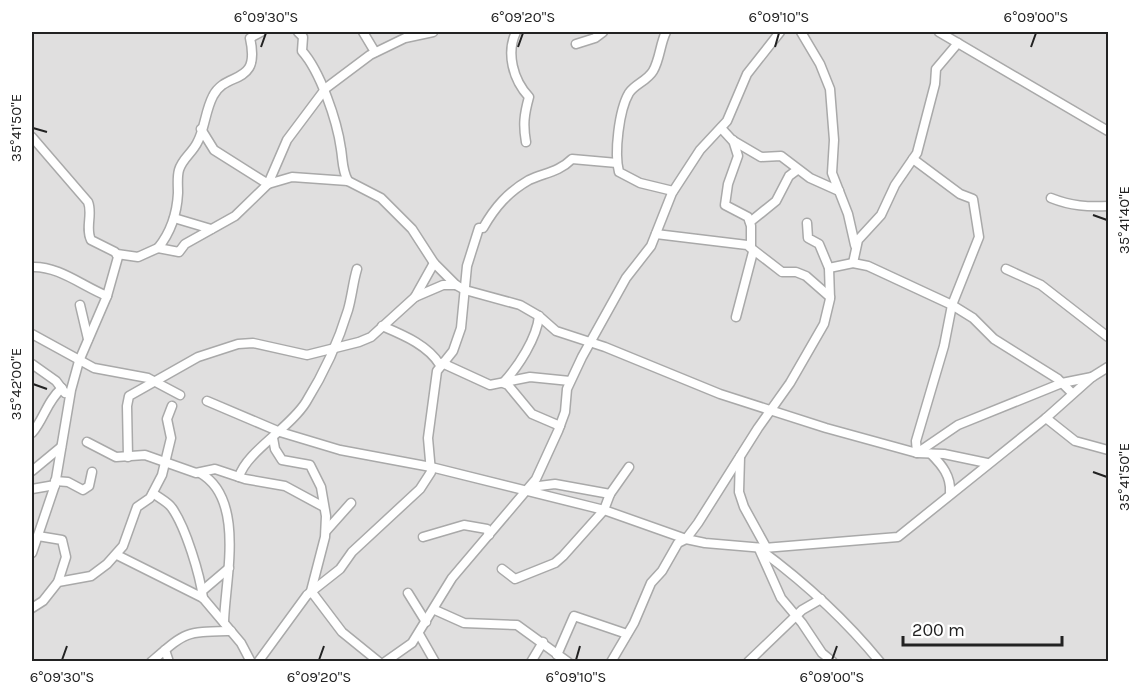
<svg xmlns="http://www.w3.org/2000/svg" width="1140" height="693" viewBox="0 0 1140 693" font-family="Karla,sans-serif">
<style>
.residential{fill:#e0dfdf}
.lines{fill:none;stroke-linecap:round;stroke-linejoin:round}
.minor-casing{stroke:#a9a9a9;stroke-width:11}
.minor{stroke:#fff;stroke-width:8}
.ticks{fill:none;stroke:#222;stroke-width:2}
.neatline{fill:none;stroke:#222;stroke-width:2}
.ticks-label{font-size:15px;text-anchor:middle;fill:#222}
</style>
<rect width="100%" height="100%" fill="#f2efe9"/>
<rect class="residential" x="32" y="32" width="1076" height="629"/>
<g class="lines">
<defs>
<g id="minor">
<path d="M298 32 303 37 302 51C320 71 337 120 341 149 343 161 342 170 348 181"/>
<polyline points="363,32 375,52"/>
<path d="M516 32C506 53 513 80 529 97 524 115 523 125 526 142"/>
<path d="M666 32C660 44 660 59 653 71 647 81 635 84 629 93 619 110 614 153 619 172L640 183 673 191"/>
<polyline points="801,32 820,64 830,89 834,140 832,173 848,214 855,245"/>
<polyline points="939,32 1108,131"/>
<polyline points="576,44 595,38 603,32"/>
<polyline points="721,128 732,140 761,157 781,156 810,178 839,191"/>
<polyline points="201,129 214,150 268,184 287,140 326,88 370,55 405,38 433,32"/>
<path d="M32 137 88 202C93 214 85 228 91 240L115 252 118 257 107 296 79 361 71 390 55 485 32 553"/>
<polyline points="733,140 738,156 728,184 725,205 748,217 751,226 751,248"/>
<polyline points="913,159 960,194 973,199 979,237 952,305 944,346 916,441 917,453 944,454 987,463"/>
<path d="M1051 198C1071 206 1088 207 1108 206"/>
<polyline points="174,218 211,229"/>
<polyline points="750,222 776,201 789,176 797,170"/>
<polyline points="656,234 747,245 782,272 796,272 806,276 830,297"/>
<path d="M158 248C171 232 177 213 178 193 178 185 177 177 179 170 182 159 192 153 197 143 205 129 205 111 213 96 226 70 261 87 250 38L261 32"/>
<polyline points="117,254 138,257 158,248 179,252 185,244 235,216 268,184 292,177 348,181 381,198 412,229 434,263 456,285 465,290 520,305 539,316 556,331 605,347 720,394 826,428 917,453 958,425 1062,383 1092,377"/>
<polyline points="853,263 858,240 881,215 895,185 917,153 935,84 936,69 958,43"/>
<path d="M32 267C59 266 82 286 107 296"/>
<polyline points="829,268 853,263 868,266 952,305 973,318 994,339 1058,379 1072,393"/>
<polyline points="1006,269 1041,285 1108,337"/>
<polyline points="415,297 434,263"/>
<polyline points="80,305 88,339"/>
<path d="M539 316C537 338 518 367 503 383L508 385 532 414 560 426"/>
<polyline points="736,317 753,252"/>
<path d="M382 326C403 335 428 345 440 365"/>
<polyline points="32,334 94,368 148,378 180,395"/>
<polyline points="442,363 490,385 530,377 570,381"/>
<polyline points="32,364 56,381 65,393"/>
<polyline points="207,401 280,432 340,450 431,467 604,510 686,539 705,543 764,548 898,537 1046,418 1092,377 1108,367"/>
<polyline points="1046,418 1075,441 1108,450"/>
<path d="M32 433C44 419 47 401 62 388"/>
<polyline points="273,438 275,449 282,460 310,465 321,487 326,516 325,537 311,591 342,632 379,662"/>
<polyline points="87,442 116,457 145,455 196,473 215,469 245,479 285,486 322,506"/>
<path d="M931 454C942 465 951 476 950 492"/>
<polyline points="128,457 127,406 129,396 198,357 238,344 253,343 307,355 359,342 371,337 415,297 443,285 456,285"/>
<polyline points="740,457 739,492 744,507 766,547"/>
<polyline points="32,471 61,447"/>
<path d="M200 473C246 499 225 580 224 622"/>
<path d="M239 477C246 452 290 428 306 402 324 373 338 343 348 310 352 296 353 282 357 269"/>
<polyline points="55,481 68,482 83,490 89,486 92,472"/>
<polyline points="531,487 555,484 610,494"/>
<polyline points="32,489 55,485"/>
<path d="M153 493C159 498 168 502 172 508 186 528 200 575 203 598"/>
<polyline points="326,531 351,503"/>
<polyline points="38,536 62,540 66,557 58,582"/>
<polyline points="423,537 464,525 487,529 489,535"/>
<path d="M758 548C803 581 844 618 880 662"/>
<polyline points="760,551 781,598 802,623 822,653 833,662"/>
<polyline points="117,555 203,598 241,643 251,662"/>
<polyline points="502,569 515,579 555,563 563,556 604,510 610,494 629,467"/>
<polyline points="202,591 229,568"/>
<polyline points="408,593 426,622"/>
<polyline points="32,608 43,601 58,582 91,576 107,564 123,546 137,507 150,498 162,475 171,438 167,419 172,406"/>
<polyline points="435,610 464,623 517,625 568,662"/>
<polyline points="419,634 435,662"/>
<polyline points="165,650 169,662"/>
<polyline points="557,655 574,616 627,634"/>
<path d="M151 662C187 631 184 632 231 631"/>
<path d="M258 662 307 595 340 569 352 552 420 489 431 472 428 438 437 371 453 351 461 328 467 266 479 228H483C495 207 508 192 529 180 544 173 559 172 572 159L617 163"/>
<polyline points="385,662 412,643 452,578 536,479 558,431 565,412 567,389 582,357 626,278 651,246 672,193 700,150 727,121 747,74 780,32"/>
<polyline points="531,662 543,642"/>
<polyline points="611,662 634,623 651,583 662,571 678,543 686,539 698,523 758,428 790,383 824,324 830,299 829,268 819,244 808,238 807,223"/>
<polyline points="748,662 802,610 821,599"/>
</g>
</defs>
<use href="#minor" class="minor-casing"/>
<use href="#minor" class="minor"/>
</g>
<path class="ticks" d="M261 47 266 33M518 47 523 33M775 47 779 33M1031 47 1036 33M33 128 47 132M1093 215 1107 220M33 384 47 389M1093 472 1107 477M62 660 67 646M319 660 324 646M576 660 580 646M832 660 837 646"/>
<rect width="1140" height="693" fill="none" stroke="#ffffff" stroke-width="66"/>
<path d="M903 636v9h159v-9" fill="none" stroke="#222222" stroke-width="3"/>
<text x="912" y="636" font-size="18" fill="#222222" stroke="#ffffff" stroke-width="4.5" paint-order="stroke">200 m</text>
<rect x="33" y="33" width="1074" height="627" class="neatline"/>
<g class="ticks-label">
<text x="266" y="22">6°09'30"S</text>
<text x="523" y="22">6°09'20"S</text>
<text x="779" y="22">6°09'10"S</text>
<text x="1036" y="22">6°09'00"S</text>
<text transform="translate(16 128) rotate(-90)" y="5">35°41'50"E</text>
<text transform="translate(1124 220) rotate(-90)" y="5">35°41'40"E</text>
<text transform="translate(16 384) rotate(-90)" y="5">35°42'00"E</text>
<text transform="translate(1124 477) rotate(-90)" y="5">35°41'50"E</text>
<text x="62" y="682">6°09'30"S</text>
<text x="319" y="682">6°09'20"S</text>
<text x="576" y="682">6°09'10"S</text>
<text x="832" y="682">6°09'00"S</text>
</g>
</svg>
